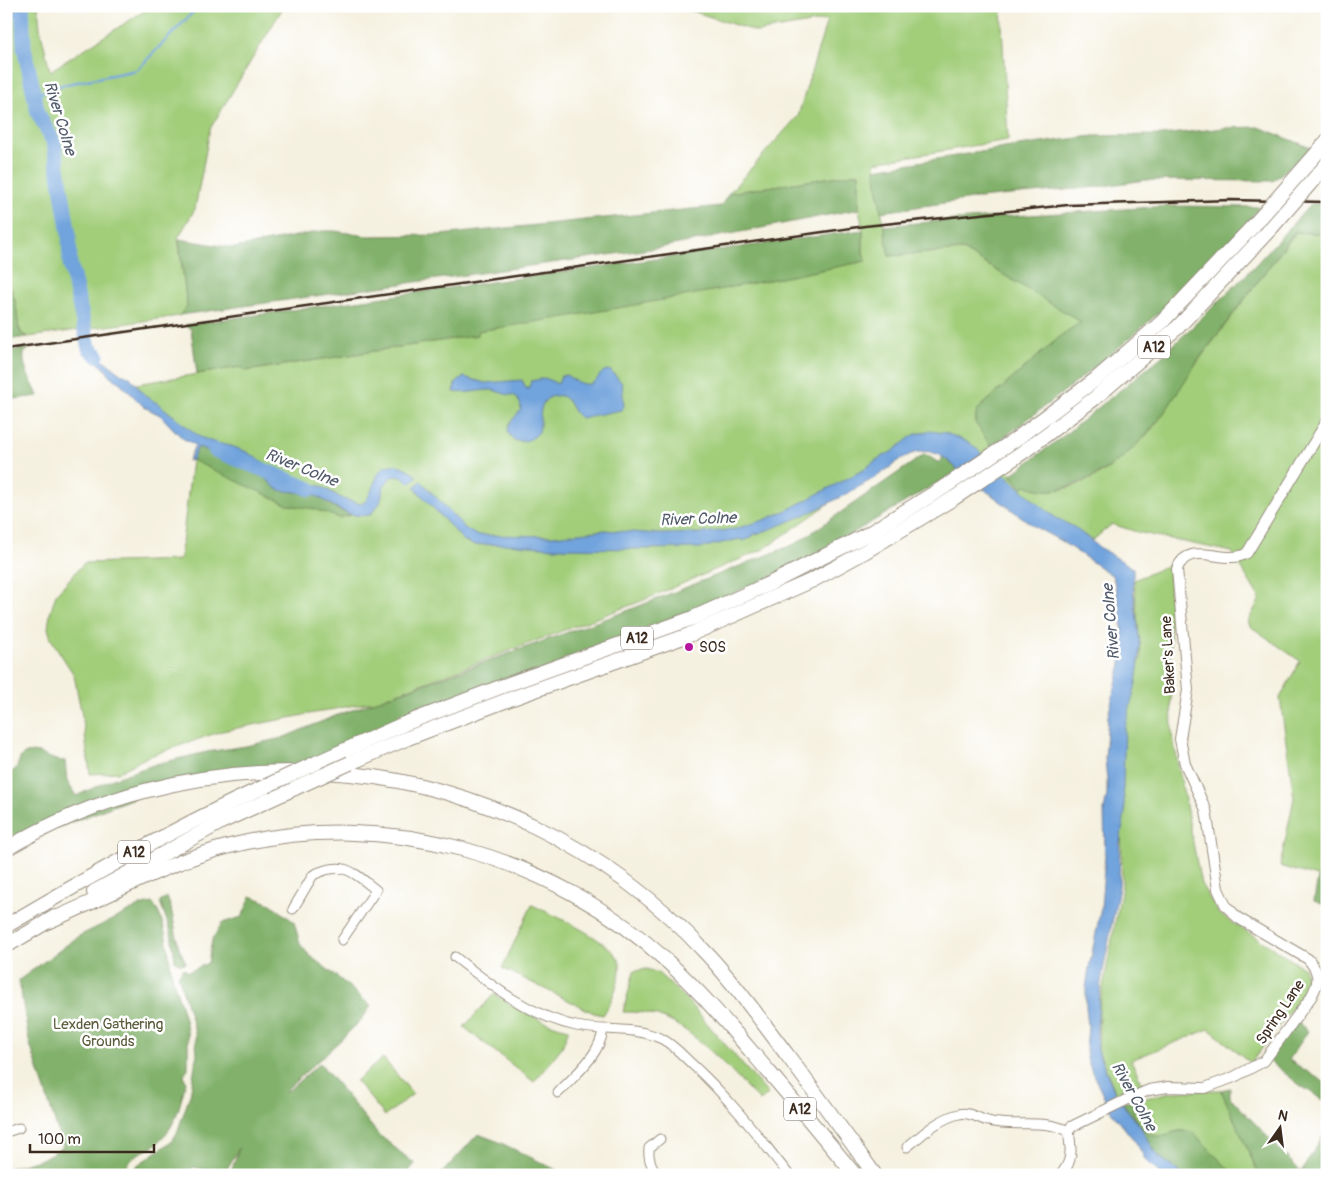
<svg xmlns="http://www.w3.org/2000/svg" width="1333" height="1181" viewBox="0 0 1333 1181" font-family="Pangolin,sans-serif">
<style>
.green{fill:#a2ce7a;stroke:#6e7c4c}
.forest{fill:#81b16a;stroke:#5e6e44}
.water{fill:#71a3dc;stroke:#56667d}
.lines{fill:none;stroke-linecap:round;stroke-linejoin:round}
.stream{stroke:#71a3dc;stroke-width:2.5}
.river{stroke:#71a3dc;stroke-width:15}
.minor-casing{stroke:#988e7f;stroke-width:11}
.tertiary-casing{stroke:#988e7f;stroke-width:12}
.trunk-casing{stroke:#988e7f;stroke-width:16}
.minor{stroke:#fff;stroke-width:9}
.tertiary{stroke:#fff;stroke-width:10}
.trunk{stroke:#fff;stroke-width:14}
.rail{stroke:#3b2a1e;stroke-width:2.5}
.trunk-bridge-casing{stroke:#988e7f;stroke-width:16;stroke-linecap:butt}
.trunk-bridge{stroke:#fff;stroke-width:14}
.poi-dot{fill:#b5179e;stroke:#fff;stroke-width:2}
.labels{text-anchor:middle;stroke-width:5;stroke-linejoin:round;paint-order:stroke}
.shield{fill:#fff;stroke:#766a62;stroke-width:1}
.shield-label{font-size:14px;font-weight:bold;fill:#3b2a1e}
.poi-label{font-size:15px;fill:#3b2a1e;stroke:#fff;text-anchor:start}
.street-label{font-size:15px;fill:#3b2a1e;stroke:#fff}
.park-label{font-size:15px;fill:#5a5b3a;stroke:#fff}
.water-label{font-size:16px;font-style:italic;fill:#515a6a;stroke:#fff}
</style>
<rect width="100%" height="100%" fill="#fff"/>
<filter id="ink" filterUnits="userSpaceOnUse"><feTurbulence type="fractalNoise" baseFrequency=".02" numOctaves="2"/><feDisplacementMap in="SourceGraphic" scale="10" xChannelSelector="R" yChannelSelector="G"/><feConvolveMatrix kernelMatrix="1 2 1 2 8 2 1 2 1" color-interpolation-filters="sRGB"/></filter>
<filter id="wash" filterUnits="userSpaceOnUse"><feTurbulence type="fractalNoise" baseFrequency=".0096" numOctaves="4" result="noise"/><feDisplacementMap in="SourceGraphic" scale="20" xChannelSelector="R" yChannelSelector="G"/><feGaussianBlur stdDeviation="1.12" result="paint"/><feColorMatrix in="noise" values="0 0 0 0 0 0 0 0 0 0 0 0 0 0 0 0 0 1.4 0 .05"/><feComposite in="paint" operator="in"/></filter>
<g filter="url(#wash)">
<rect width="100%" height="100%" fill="#f5f1e0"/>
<g class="green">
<polygon points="6,6 38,6 40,28 50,71 152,6 284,6 210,129 195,209 178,238 187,306 183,313 179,316 28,337 22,334 18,325 16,304 6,273"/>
<path d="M677 6H1001L1008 140 875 162 878 191 889 256 963 250 1082 322 1063 334 977 410 975 422 1011 475 1021 487 1026 485C1070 505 1122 462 1150 431 1170 408 1183 380 1202 356 1233 315 1264 273 1296 232L1327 234V880L1280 866 1294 798 1280 698 1300 661 1250 626 1248 621 1260 599 1232 552 1137 532 1112 524 1093 540 1022 503 930 433 764 549 639 602 376 701 222 731 147 757 119 772 90 774 83 721 74 675 51 639 48 628 50 614 56 594 84 563 180 560 192 460 198 447 131 385 240 367 246 371 478 335V331C608 310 737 287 866 261L863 253V230L859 209V173L729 193 798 116 827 20 757 32Z"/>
<polygon points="1169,565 1172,733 1201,884 1219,914 1304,968 1308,987 1251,1063 1209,1029 1131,1060 1143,1085 1117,1096 1098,1050 1099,1008 1122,887 1120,732 1141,657 1134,580"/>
<path d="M532 905C552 914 611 941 619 960 624 973 611 1004 603 1015L594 1013 502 968Z"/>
<path d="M647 969 658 973 686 999 768 1094 760 1101C731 1073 696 1028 657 1016 646 1012 634 1012 623 1012L634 971Z"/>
<path d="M494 994C518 1010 541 1023 569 1029L562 1047 534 1082 464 1027Z"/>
<polygon points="383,1058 413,1094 385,1116 356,1081"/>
<path d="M1221 1090 1259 1175H1234L1192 1132C1169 1125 1158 1150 1140 1124 1134 1115 1131 1112 1135 1102 1166 1090 1188 1091 1221 1090Z"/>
</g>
<g class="forest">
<polygon points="1259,127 1311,148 1273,181 1145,180 1097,187 979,198 881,212 875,169 1011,147 1093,136 1162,135 1224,128"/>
<polygon points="859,173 859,209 658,248 180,315 187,306 179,239 234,248 322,231 335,231 367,236 440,235 721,206 729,193"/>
<path d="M1311 204H1327V234L1295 232C1263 274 1231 317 1199 359 1188 375 1179 391 1168 407 1145 440 1113 472 1073 485 1057 491 1042 493 1026 485L1022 488 1011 475 1062 437 1160 358 1246 275Z"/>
<path d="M1168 206 1260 207C1184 301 1087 375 991 447L975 422 977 410 1063 334 1081 322 963 250 889 256 884 226C978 217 1073 213 1168 206Z"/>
<path d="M863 230V253L866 261C737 287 608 311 478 331V335L245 371 240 367 197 374 191 329 185 325Z"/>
<polygon points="11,289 16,304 19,329 22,334 28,337 6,340 6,290"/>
<path d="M30 348 24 353C22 370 33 382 38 396L6 400V351Z"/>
<polygon points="198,447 242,460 264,476 275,488 320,497 337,509 351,515 339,518 314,509 288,505 192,460"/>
<path d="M925 454 939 463 943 457 959 470 811 558 668 623 264 780H261L287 768 174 782 6 848V773C23 771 14 757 27 753 42 749 50 762 65 761L67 781 76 796 115 778 156 764 207 752 246 746 282 738 335 716 624 612 795 544Z"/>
<polygon points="1318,877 1327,880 1327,906 1314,901"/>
<polygon points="251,896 271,904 294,922 300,944 309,955 340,979 371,1006 360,1021 345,1036 285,1091 289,1090 320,1063 378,1134 415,1164 405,1175 230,1175 239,1148 227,1169 214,1171 192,1167 191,1174 200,1175 132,1175 136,1166 171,1142 177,1133 190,1095 197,1053 195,1032 178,975 184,968 188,972 208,963 212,940 222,923 242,917"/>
<polygon points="167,897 171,908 179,948 186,963 181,964 175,961 171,932 160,902"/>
<path d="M153 903C166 921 168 949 171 970 174 987 181 1002 185 1019 189 1036 188 1052 188 1069 184 1073 183 1076 186 1081 181 1101 177 1123 162 1139 146 1155 132 1149 122 1175H6V1169L40 1160 63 1147 29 1041 19 980 79 936 142 905Z"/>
<polygon points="1324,978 1327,978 1327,996 1317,993"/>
<polygon points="1295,1020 1308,1031 1289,1060 1327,1084 1327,1102 1301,1086 1267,1059"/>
<polygon points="1230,1088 1230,1097 1301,1172 1327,1129 1327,1175 1259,1175 1221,1090"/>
<path d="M1122 1102H1135C1131 1112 1134 1115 1140 1124 1159 1150 1168 1125 1193 1132L1234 1175H1183L1158 1156 1138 1123Z"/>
<polygon points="478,1134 499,1142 565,1174 440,1175"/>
</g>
<g class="water">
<path d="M89 339 102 359 120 373 129 376 146 396 160 405 200 437 216 443 231 446 247 452 268 465 273 474 282 480 301 481 321 486 343 499 362 504C377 494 372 462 396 465 404 466 412 471 417 477L410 483 401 476 391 477 384 486 380 503 370 515C341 519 332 500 307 493 298 491 286 493 277 489 272 486 268 480 264 475 257 470 249 464 242 460 228 454 212 453 198 447L192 460 188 461 195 445 182 438 160 415 144 407 119 382 110 376 105 369 86 351 80 340Z"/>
<path d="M606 370 611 371 622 383 624 406 621 410 581 418C573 414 572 405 566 399 562 396 560 395 555 396 536 399 542 418 539 432 532 440 524 443 514 440L508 433C508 413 532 414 514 395 506 396 499 391 491 390 478 390 468 394 454 392L455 384 464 377 485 383 522 380 526 388 528 390 531 381 545 378 558 384 561 376 566 375C576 381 587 390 597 379 600 375 601 373 606 370Z"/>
<path d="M929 431 946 433 970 443 1036 502 1056 518 1074 527 1099 547 1133 568V587L1140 644 1139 661 1136 684 1125 727 1123 787 1125 812 1120 843 1119 887 1101 982 1097 1025V1046L1100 1057 1114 1090 1127 1110 1138 1123 1158 1156 1183 1175H1161L1145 1159 1137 1144 1110 1110 1092 1072 1087 1058 1086 1050 1088 1026 1086 1007V988L1089 968 1101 908 1105 855 1104 810 1107 795V781L1105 758 1108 716 1121 664 1123 636 1120 609 1113 576 1061 541 1035 527 958 470C948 459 935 449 919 452 903 454 890 469 876 477 837 500 797 521 753 535L751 538 743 541 740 539 700 548 640 549 554 548 507 544 473 545 463 540 414 487 421 481 466 529 476 535 553 536 605 530 659 534 703 533 735 529 764 520 789 509 863 470 876 460 893 451 908 439 916 434Z"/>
</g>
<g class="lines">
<polyline class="stream" points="34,95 62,85 137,70 199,6"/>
<g class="river">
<polyline points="22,6 24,47 38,113 54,143 69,235 70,263 89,348 97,355"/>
<polyline points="215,450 310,489"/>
</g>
</g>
</g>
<g filter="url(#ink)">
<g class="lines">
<defs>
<g id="minor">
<path d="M293 909 313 875C344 860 353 872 376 890L342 940"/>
<path d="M455 957C492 986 530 1016 576 1026 605 1032 635 1026 662 1039 674 1045 684 1057 694 1066 730 1099 759 1137 789 1175"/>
<path d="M558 1093C575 1075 600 1055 603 1030"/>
<polyline points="6,1132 19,1128"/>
<path d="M907 1147C923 1134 938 1119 959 1114 969 1111 979 1119 988 1121 1015 1128 1043 1118 1068 1131"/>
<path d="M658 1175C651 1166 648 1159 649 1148L660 1139"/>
</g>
<path id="tertiary" d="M1061 1175C1069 1165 1072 1156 1070 1143 1070 1136 1067 1133 1071 1127L1126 1100 1149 1090 1168 1087 1205 1088 1234 1077 1264 1061 1311 997C1320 981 1320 973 1308 959L1238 918 1226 906 1218 889 1206 810 1185 764 1180 739 1188 690 1177 569C1190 538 1225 567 1247 553L1327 421"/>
<g id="trunk">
<polyline points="1317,153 1327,141"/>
<polyline points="316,763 404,724 503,686 693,618 771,583 868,534 946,486 1016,439 1095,380 1162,322 1254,225"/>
<polyline points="350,763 408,738 510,699 689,635 813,580 866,551 954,498 1023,452 1095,398 1178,327 1272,227"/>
<path d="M325 772C471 780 610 848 708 955 737 986 762 1022 788 1056 817 1095 846 1135 875 1175"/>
<path d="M6 849C95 796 196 771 299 772"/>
<polyline points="94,892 221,822 295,788"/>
<path d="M49 921C110 896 166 862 230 846 385 807 553 855 669 963 705 996 737 1035 769 1072 798 1106 826 1140 855 1175"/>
<path d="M6 926C91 876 176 827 266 786"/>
<polyline points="6,946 55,917"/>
</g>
</defs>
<use href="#minor" class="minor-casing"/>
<use href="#tertiary" class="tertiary-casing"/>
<use href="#trunk" class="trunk-casing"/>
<use href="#minor" class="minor"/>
<use href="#tertiary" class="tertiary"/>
<use href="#trunk" class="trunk"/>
<polyline class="rail" points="6,349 865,226 1068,205 1231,200 1327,202"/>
<defs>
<g id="trunk-bridge">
<polyline points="1254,225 1317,153"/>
<polyline points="1272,227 1327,164"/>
<polyline points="266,786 316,763"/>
<polyline points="295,788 350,763"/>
</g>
</defs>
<use href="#trunk-bridge" class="trunk-bridge-casing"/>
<use href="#trunk-bridge" class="trunk-bridge"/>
</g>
</g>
<circle class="poi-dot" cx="689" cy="647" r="5"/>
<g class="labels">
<g class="shield">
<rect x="1138" y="335.5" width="32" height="23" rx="4"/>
<rect x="621" y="626.5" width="32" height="23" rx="4"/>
<rect x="118" y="840.5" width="32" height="23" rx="4"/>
<rect x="784" y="1097.5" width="32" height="23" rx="4"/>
</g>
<g class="shield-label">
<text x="1154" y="352">A12</text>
<text x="637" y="643">A12</text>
<text x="134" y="857">A12</text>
<text x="800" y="1114">A12</text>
</g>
<g class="poi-label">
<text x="699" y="652">SOS</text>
</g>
<g class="street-label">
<text transform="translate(1168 655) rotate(-93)" y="5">Baker's Lane</text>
<text transform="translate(1280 1012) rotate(-56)" y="5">Spring Lane</text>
</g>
<g class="park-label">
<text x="108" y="1029">Lexden Gathering<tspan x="108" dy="17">Grounds</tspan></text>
</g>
<g class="water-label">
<text transform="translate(61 118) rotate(73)" y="6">River Colne</text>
<text transform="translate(302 467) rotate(22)" y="6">River Colne</text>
<text transform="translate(698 518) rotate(-2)" y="6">River Colne</text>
<text transform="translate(1110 622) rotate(-95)" y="6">River Colne</text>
<text transform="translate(1135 1096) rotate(61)" y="6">River Colne</text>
</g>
</g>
<rect width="1333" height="1181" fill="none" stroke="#fff" stroke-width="25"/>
<g transform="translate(1280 1128) rotate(14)" stroke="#ffffff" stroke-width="4" paint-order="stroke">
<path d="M0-4L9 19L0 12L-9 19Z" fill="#3b2a1e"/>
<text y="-8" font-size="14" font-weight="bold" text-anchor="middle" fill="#3b2a1e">N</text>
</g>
<path d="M30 1144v8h124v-8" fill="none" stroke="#3b2a1e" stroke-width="2.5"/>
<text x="38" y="1144" font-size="15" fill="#3b2a1e" stroke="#ffffff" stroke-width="4" paint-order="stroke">100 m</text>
</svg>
